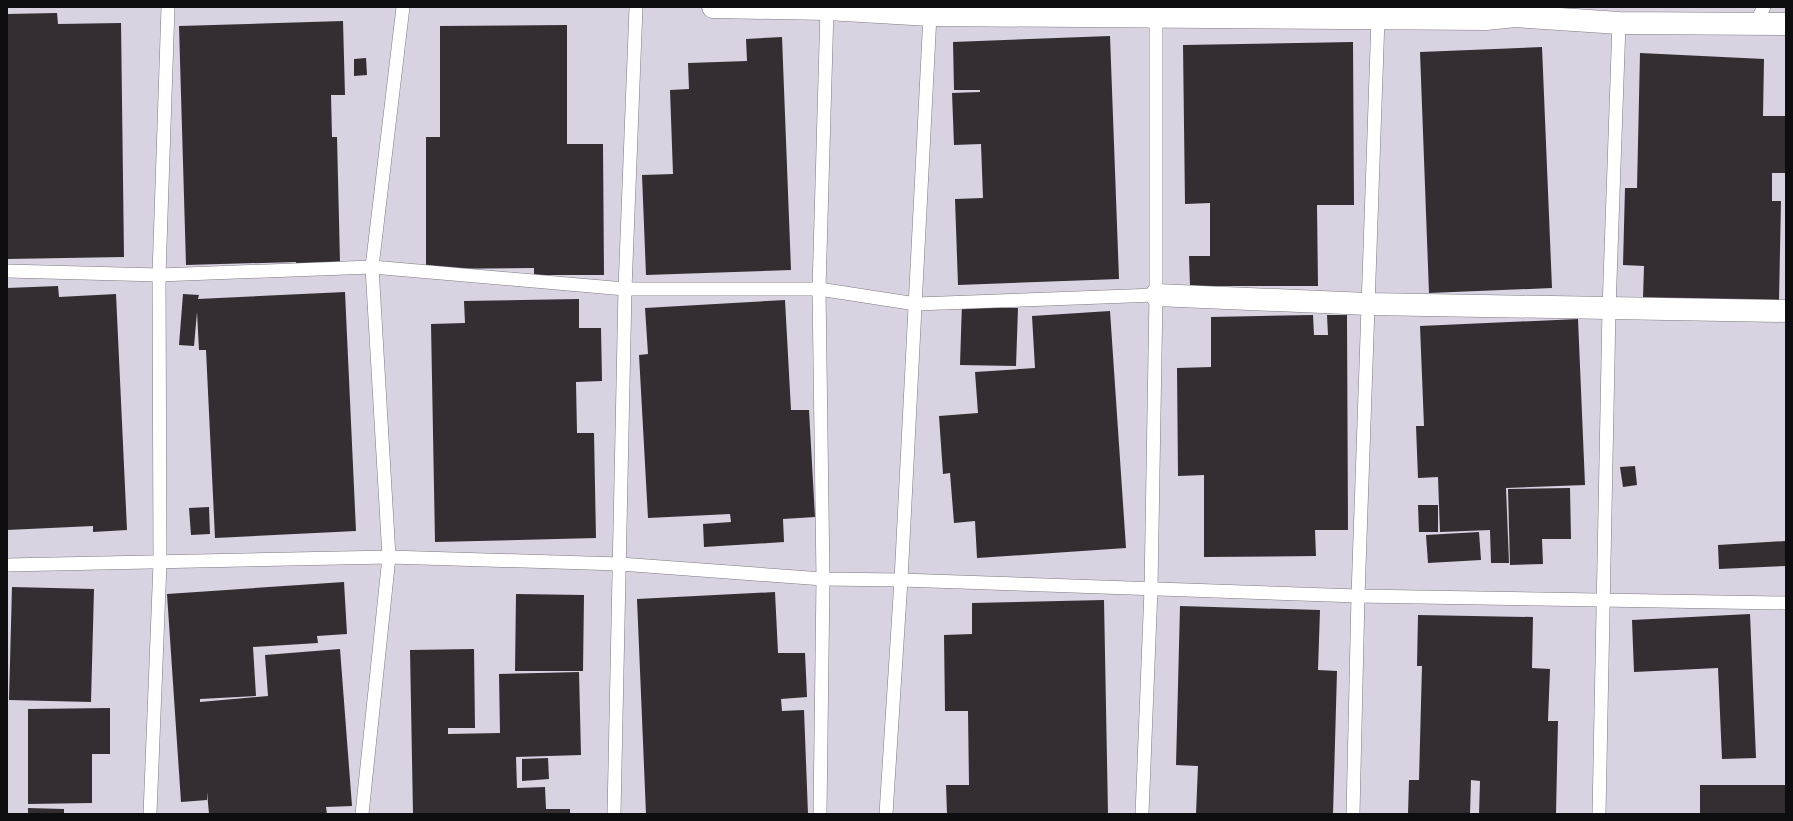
<svg xmlns="http://www.w3.org/2000/svg" width="1793" height="821" viewBox="0 0 1793 821" font-family="Manrope,sans-serif">
<style>
.built{fill:#d8d2e1}
.building{fill:#342e33}
.lines{fill:none;stroke-linecap:round;stroke-linejoin:round}
.service-casing{stroke:#7d7a81;stroke-width:14}
.minor-casing{stroke:#7d7a81;stroke-width:23}
.service{stroke:#fff;stroke-width:13}
.minor{stroke:#fff;stroke-width:22}
</style>
<rect width="100%" height="100%" fill="#e2dfe7"/>
<rect class="built" x="7" y="7" width="1779" height="807"/>
<g class="building">
<polygon points="57,13 58,24 121,23 124,257 7,259 7,14"/>
<polygon points="343,21 345,95 331,95 332,137 337,137 340,262 296,264 296,262 186,265 179,26"/>
<polygon points="567,25 567,144 603,144 604,275 534,275 534,268 426,269 426,137 440,137 440,26"/>
<polygon points="1110,36 1119,279 958,285 955,199 983,198 981,144 954,145 952,93 980,92 980,90 954,90 953,42"/>
<polygon points="782,37 791,270 646,275 642,175 673,174 670,90 689,89 688,63 747,61 746,39"/>
<polygon points="1353,42 1354,205 1317,205 1318,286 1190,286 1189,256 1210,256 1210,203 1185,204 1183,45"/>
<polygon points="1542,47 1552,288 1429,293 1420,52"/>
<polygon points="1640,53 1764,59 1763,116 1786,116 1786,173 1772,173 1772,201 1781,201 1779,301 1643,298 1644,266 1623,265 1625,188 1637,188"/>
<polygon points="366,58 367,75 354,76 354,59"/>
<polygon points="58,286 59,297 116,294 127,530 93,532 93,526 7,530 7,288"/>
<polygon points="345,292 356,531 215,538 206,350 199,350 197,312 194,346 179,345 183,294 199,295 198,299"/>
<polygon points="579,299 579,328 601,328 602,381 576,382 577,433 594,433 596,538 435,542 431,324 465,323 464,301"/>
<polygon points="785,300 791,410 809,410 815,517 783,519 784,542 704,547 703,524 731,522 730,514 648,518 639,355 648,354 645,308"/>
<polygon points="962,302 1001,303 1001,308 1018,308 1016,366 960,365"/>
<polygon points="1110,311 1126,548 977,558 975,521 954,523 950,473 943,474 939,416 978,413 975,372 1035,368 1032,316"/>
<polygon points="1313,315 1314,335 1328,335 1327,315 1347,315 1348,530 1315,530 1316,556 1204,557 1204,475 1178,476 1177,368 1211,367 1211,317"/>
<polygon points="1578,319 1585,485 1506,488 1509,563 1491,563 1490,530 1440,532 1438,477 1418,478 1416,426 1424,426 1420,326"/>
<polygon points="1635,466 1637,485 1623,487 1620,467"/>
<polygon points="1570,488 1571,539 1542,539 1543,564 1510,565 1508,489"/>
<polygon points="1418,505 1438,505 1438,532 1419,532"/>
<polygon points="209,507 210,534 191,535 189,508"/>
<polygon points="1479,532 1481,560 1428,563 1426,535"/>
<polygon points="1786,541 1786,566 1719,569 1718,545"/>
<polygon points="344,582 347,634 317,636 318,643 253,647 256,696 200,699 200,702 268,696 265,655 340,649 352,806 326,807 327,814 209,814 207,792 207,800 181,802 167,594"/>
<polygon points="12,587 94,589 91,702 9,700"/>
<polygon points="775,592 778,653 805,653 807,697 781,699 782,711 804,710 808,814 646,814 637,599"/>
<polygon points="516,594 584,595 583,671 515,671"/>
<polygon points="1104,600 1108,814 947,814 946,785 969,785 968,711 945,711 944,635 972,634 972,603"/>
<polygon points="1180,606 1320,610 1318,670 1337,671 1333,814 1196,814 1198,766 1176,765"/>
<polygon points="1750,614 1756,758 1722,759 1718,668 1634,672 1632,620"/>
<polygon points="1418,615 1533,617 1532,668 1550,669 1548,721 1558,721 1556,814 1479,814 1480,781 1471,780 1470,814 1408,814 1409,780 1419,780 1422,666 1417,666"/>
<polygon points="474,649 475,728 448,728 448,734 500,733 499,674 579,672 581,755 516,757 517,788 545,787 546,809 570,809 570,814 413,814 410,650"/>
<polygon points="110,708 110,754 92,754 92,803 28,804 28,709"/>
<polygon points="548,758 549,779 522,781 522,759"/>
<rect x="1700" y="785" width="86" height="29"/>
<polygon points="28,808 64,809 64,814 28,814"/>
</g>
<g class="lines">
<defs>
<g id="service">
<polyline points="1755,24 1764,7"/>
<polyline points="7,271 159,275 372,267 625,289 819,289 916,304 1156,295 1156,17"/>
<polyline points="7,565 389,557 620,564 823,579 901,580 1358,596 1786,603"/>
<polyline points="150,814 160,563 159,275 168,7"/>
<polyline points="362,814 389,557 372,267 403,7"/>
<polyline points="614,814 625,289 636,7"/>
<polyline points="820,814 823,579 819,289 827,9"/>
<polyline points="886,814 901,580 930,15"/>
<polyline points="1142,814 1151,589 1156,295"/>
<polyline points="1353,814 1358,596 1378,18"/>
<polyline points="1599,814 1609,309 1619,23"/>
</g>
<g id="minor">
<polyline points="713,7 827,9 930,15 1486,19 1515,16 1619,23 1786,24"/>
<polyline points="1156,295 1368,304 1786,311"/>
</g>
</defs>
<use href="#service" class="service-casing"/>
<use href="#minor" class="minor-casing"/>
<use href="#service" class="service"/>
<use href="#minor" class="minor"/>
</g>
<rect width="1793" height="821" fill="none" stroke="#0e0d0f" stroke-width="16"/>
</svg>
